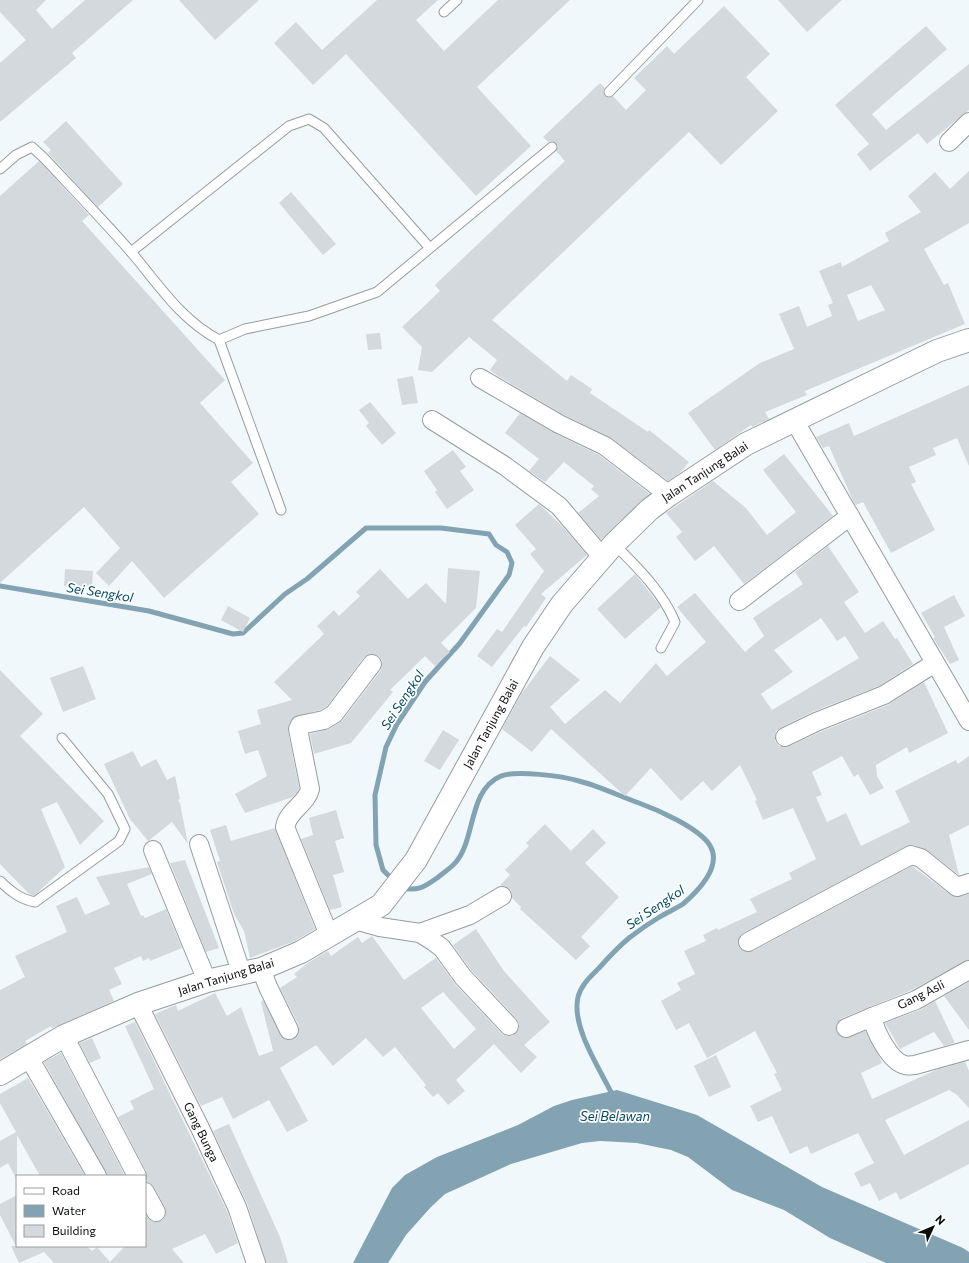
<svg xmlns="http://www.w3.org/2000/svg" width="969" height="1263" viewBox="0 0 969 1263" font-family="Commissioner,sans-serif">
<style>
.water{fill:#83a3b3}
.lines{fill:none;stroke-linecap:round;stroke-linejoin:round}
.stream{stroke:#83a3b3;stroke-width:5}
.building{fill:#d3d9dd;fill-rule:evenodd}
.lane-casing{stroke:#969da0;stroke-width:11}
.street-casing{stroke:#969da0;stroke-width:20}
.secondary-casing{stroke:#969da0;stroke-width:24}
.lane{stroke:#fff;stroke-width:9}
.street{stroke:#fff;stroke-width:18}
.secondary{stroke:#fff;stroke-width:22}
.labels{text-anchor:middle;stroke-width:3.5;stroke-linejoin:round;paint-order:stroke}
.street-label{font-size:12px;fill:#0a0c0d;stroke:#fff}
.water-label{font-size:13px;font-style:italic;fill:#044860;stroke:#fff}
</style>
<rect width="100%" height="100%" fill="#f1f8fc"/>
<polygon class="water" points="617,1090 697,1115 822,1187 963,1248 969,1252 969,1263 886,1263 830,1238 784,1210 732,1190 688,1157 671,1150 637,1143 600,1141 582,1143 511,1164 445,1194 431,1207 406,1235 388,1263 353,1263 392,1188 405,1175 437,1157 518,1125 554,1106 572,1100"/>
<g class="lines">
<g class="stream">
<polyline points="0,586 149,611 233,634 243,633 285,594 307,579 366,528 441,528 489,534 496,545 507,552 512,563 509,575 460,643 425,682 397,724 386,747 375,795 376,845 383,870 394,881"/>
<path d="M401 888C418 891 423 888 437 878 443 873 451 868 456 862 476 838 468 790 501 776 515 770 563 776 579 781 599 786 619 796 639 803 658 810 697 827 709 844 724 866 698 891 683 904 675 909 666 913 658 918 648 924 638 931 629 938 618 947 608 958 599 968 590 977 581 985 578 997 571 1027 600 1069 613 1096"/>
</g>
</g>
<g class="building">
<polygon points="0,0 46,0 36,10 52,29 85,0 133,0 72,53 76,58 0,122 0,63 26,40 0,12"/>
<polygon points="179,0 259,0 215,40"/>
<polygon points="377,0 438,0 416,20 444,51 498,0 570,0 477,87 531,146 476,196 346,54 313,85 274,43 296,22 322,50"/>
<polygon points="778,0 842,0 807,32"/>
<polygon points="724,6 770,54 746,77 778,111 721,165 689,132 492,320 567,381 571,375 592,389 590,393 648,432 649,430 689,462 681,472 668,481 611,438 564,415 498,376 490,370 497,360 469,337 432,372 418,370 422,347 402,327 440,291 435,285 565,161 556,151 558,146 556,143 551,141 548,142 543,137 600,83 605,88 603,91 605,96 608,98 613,96 626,110 646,90 634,78 667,46 674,54"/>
<polygon points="926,26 947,49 872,114 886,130 969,64 969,110 927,144 918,133 870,171 857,154 869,144 835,105"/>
<polygon points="66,121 123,184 98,207 48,153 51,150 43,142"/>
<polygon points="39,161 89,215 82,221 225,380 200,403 253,463 231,482 259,514 164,598 132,561 109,586 96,573 120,548 84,507 0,583 0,196"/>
<path d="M969 171V223L924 249 944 285 948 283 965 324 805 391 807 395 765 412 769 419 752 427 751 425 715 450 688 413 760 363 794 349 779 314 799 306 807 327 832 316 828 305 833 303 819 271 841 262 842 267 889 241 885 233 921 212 908 196 935 172 950 189ZM871 285 885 310 858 321 847 295Z"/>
<polygon points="291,192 336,244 323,255 279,203"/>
<polygon points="380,333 382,349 368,350 366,334"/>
<polygon points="413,376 418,403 402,405 397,379"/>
<polygon points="969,385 969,466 957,438 933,448 936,455 909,467 916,482 911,484 935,530 891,553 863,502 856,505 854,503 829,446 823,448 816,437 849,423 854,436"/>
<polygon points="370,402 396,433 382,445 366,426 369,423 359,410"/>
<polygon points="520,413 554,433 599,455 650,494 601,540 578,513 599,496 591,489 594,486 564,462 545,482 529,471 539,459 505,433"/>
<polygon points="453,450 466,467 460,471 474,490 447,509 435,492 437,490 424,471"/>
<polygon points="784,454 833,516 744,584 714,546 695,561 676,537 682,532 666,513 713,481 746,508 767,535 796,512 763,470"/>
<polygon points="539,504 562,526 587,555 541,594 546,598 526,627 524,626 492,667 477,656 497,629 502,632 544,571 530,554 536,549 515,525"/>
<path d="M828 546 859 592 844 602 865 633 883 621 895 639 897 638 913 664 879 686 812 712 780 728 776 731 775 741 779 746H790L820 732 888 705 924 682 948 733 909 753 907 747 876 765 877 776 884 788 870 795 858 774 854 777 842 756 812 772 822 795 816 797 827 822 846 813 861 846 910 822 895 791 956 760 958 764 969 756V825L949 835 959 875 927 850 914 845 907 846 743 933 739 937 738 942 739 947 743 951H753L912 866 951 895 956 897 969 894V960L912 990 842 1018 836 1026 837 1032 844 1038 866 1031 880 1058 882 1063 861 1073 872 1099 936 1070 965 1062 969 1071V1108L956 1094 949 1090 885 1120 904 1155 969 1120V1164L900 1200 896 1192 879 1201 870 1183 861 1187 854 1173 874 1163 858 1133 811 1154 807 1146 790 1154 772 1116 758 1122 750 1106 782 1090 774 1074 777 1073 755 1031 707 1058 689 1023 676 1030 661 1001 681 990 677 983 695 974 684 951 706 941 703 935 717 928 718 930 757 912 750 899 792 879 789 873 816 859 793 808 763 820 755 801 757 800 740 765 712 791 703 781 681 801 651 768 625 796 551 729 532 752 502 729 522 693 550 656 580 680 550 707 565 724 605 690 620 703 656 663 667 676 706 642 677 607 695 593 745 652 764 636 753 618 803 584 795 572ZM821 618 837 641 845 636 859 658 772 710 761 694 793 672 774 650Z"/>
<polygon points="448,568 480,571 476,608 441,643 450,652 435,666 425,656 390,690 393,692 351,743 314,754 310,734 329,729 342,721 381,670 382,660 379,656 373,654 364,657 327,706 320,710 294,717 289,724 288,731 299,788 297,793 293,797 245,813 235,794 267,776 258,750 245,754 238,731 261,724 257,710 292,700 274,682 324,634 317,626 334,610 339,616 360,596 356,592 380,569 408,599 426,583 446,604"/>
<polygon points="65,569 93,571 92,588 64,586"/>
<polygon points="635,574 661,607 625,639 597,609"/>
<polygon points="954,595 965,616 944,627 959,660 950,664 933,638 935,637 921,613"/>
<polygon points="228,606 250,618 243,632 221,620"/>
<polygon points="83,666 96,699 63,712 50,678"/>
<polygon points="0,670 43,714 20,736 104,821 80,845 57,802 41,809 65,867 34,896 29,894 0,864"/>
<polygon points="443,730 459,740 440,770 424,761"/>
<polygon points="133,751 141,767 156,759 167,780 175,776 180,799 178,800 180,803 188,844 172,822 148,841 130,819 104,764"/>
<polygon points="336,810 344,838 335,841 344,872 333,875 342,907 330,910 301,839 313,835 309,818"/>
<polygon points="545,824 571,851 593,829 606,843 585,863 619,897 581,937 590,946 576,960 520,909 521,907 512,898 511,890 507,887 500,885 510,875 505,870 529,846 526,843"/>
<polygon points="226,825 231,841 275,828 315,929 295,941 250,958 244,931 234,914 217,862 220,861 210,830"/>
<polygon points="185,860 219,948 206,952 170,863"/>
<polygon points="149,867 152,874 127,884 141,916 143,915 145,918 166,909 182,948 150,961 149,958 143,961 141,956 114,968 122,984 109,990 114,1001 52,1028 51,1026 25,1041 27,1044 0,1059 0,990 25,977 15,956 67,932 56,906 77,897 85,915 110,904 96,877"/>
<path d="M476 929 504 971 550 1022 524 1045 537 1057 521 1073 494 1044 456 1080 465 1091 448 1105 438 1093 433 1097 424 1087 426 1085 395 1047 383 1057 366 1038 333 1066 316 1045 280 1068 308 1121 287 1132 269 1100 233 1119 222 1097 201 1106 155 1014 176 1005 178 1011 215 993 227 1016 241 1007 259 1056 273 1051 261 1002 263 1000 283 1038 288 1040 294 1039 299 1031V1026L280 988 297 977 294 974 309 962 328 951 331 956 358 937 362 943 372 936 404 980 436 958 455 984 501 1033 506 1036H512L519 1029V1024L517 1019 471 970 453 945ZM443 992 476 1029 454 1049 421 1008Z"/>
<polygon points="969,982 969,1030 944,996"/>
<polygon points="935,1001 955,1043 944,1046 934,1032 900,1049 885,1023 920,1010"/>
<polygon points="135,1022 227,1211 238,1243 216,1254 205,1234 172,1249 184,1263 54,1263 44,1252 19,1263 11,1246 16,1246 0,1215 0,1204 17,1195 17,1246 87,1246 92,1251 97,1247 110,1262 125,1246 145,1246 145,1214 150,1221 155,1222 161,1221 165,1217 165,1207 154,1187 146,1182 146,1171 118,1117 134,1109 130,1101 154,1089 125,1026"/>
<polygon points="92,1038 101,1058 90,1063 79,1043"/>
<polygon points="61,1053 125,1176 107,1176 44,1062"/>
<polygon points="716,1055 731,1087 709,1097 694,1066"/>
<polygon points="28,1078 85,1176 40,1176 17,1135 17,1180 8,1163 0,1168 0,1141 16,1132 0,1103 0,1094"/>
<polygon points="229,1124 280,1237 288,1263 266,1263 247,1203 213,1131"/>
</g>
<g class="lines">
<defs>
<g id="lane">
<polyline points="444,12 457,0"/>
<polyline points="609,92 698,0"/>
<path d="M0 169 16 155 32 147 44 158C73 189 103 220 131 252 159 285 180 319 219 340L245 329 309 316 377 292 552 147"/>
<polyline points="131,252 289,126 309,119 324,128 429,247"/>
<polyline points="219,340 281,510"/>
<path d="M614 544C637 567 662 591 675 622L661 648"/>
<path d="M0 881C10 891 20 899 35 902L119 841 125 829 108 794 62 738"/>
</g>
<g id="street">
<polyline points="949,142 969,122"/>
<polyline points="480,378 559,424 605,446 669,495"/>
<polyline points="432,420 505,466 559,506 603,558"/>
<polyline points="794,420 969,721"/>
<polyline points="739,601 850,516"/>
<polyline points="785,737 816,722 884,695 935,663"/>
<polyline points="199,844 241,972"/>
<polyline points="153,850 207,981"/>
<polyline points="355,920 380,927 420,933 434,942 442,948 463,977 509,1026"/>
<polyline points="420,933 470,915 502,896"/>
<path d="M329 935 285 827C288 810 307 804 310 789L298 729 300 725 324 720 334 714 372 664"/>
<polyline points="748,942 911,855 921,858 957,887 969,883"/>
<polyline points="261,969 268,987 289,1030"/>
<polyline points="138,1004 200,1128 237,1207 256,1263"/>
<polyline points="872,1017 916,1000 969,970"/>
<path d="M846 1028 872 1017C875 1031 890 1062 905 1065 908 1066 912 1065 915 1065L969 1050"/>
<polyline points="64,1036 137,1176"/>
<polyline points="28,1056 97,1176"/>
<polyline points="145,1192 156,1212"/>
</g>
<polyline id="secondary" points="0,1074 64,1036 138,1004 207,981 261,969 301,952 381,905 416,860 533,647 562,604 614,544 650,509 669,495 746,444 937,351 969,340"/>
</defs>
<use href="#lane" class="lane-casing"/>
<use href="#street" class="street-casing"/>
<use href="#secondary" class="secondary-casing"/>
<use href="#lane" class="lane"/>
<use href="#street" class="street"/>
<use href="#secondary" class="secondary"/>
</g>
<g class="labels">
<g class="street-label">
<text transform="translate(705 472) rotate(-33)" y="4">Jalan Tanjung Balai</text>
<text transform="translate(491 724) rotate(-61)" y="4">Jalan Tanjung Balai</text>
<text transform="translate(226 977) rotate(-17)" y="4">Jalan Tanjung Balai</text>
<text transform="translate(921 995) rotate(-26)" y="4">Gang Asli</text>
<text transform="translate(201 1132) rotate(64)" y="4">Gang Bunga</text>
</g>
<g class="water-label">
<text transform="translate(100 592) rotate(9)" y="5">Sei Sengkol</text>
<text transform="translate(402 700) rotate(-57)" y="5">Sei Sengkol</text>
<text transform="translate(655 907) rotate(-34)" y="5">Sei Sengkol</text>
<text x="615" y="1121">Sei Belawan</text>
</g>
</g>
<rect x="16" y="1175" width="130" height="72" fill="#ffffff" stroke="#9d9e9e"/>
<rect x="24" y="1188" width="20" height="6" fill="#ffffff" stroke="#9d9e9e"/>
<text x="52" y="1195" font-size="12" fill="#0a0c0d">Road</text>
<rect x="24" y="1205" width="20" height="12" fill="#83a3b3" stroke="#9d9e9e"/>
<text x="52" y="1215" font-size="12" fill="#0a0c0d">Water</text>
<rect x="24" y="1225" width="20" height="12" fill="#d3d9dd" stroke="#9d9e9e"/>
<text x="52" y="1235" font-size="12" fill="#0a0c0d">Building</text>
<g transform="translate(933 1227) rotate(46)" stroke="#ffffff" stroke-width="3" paint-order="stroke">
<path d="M0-3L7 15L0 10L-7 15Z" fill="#0a0c0d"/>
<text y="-6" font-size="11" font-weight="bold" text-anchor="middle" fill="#0a0c0d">N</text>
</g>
</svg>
